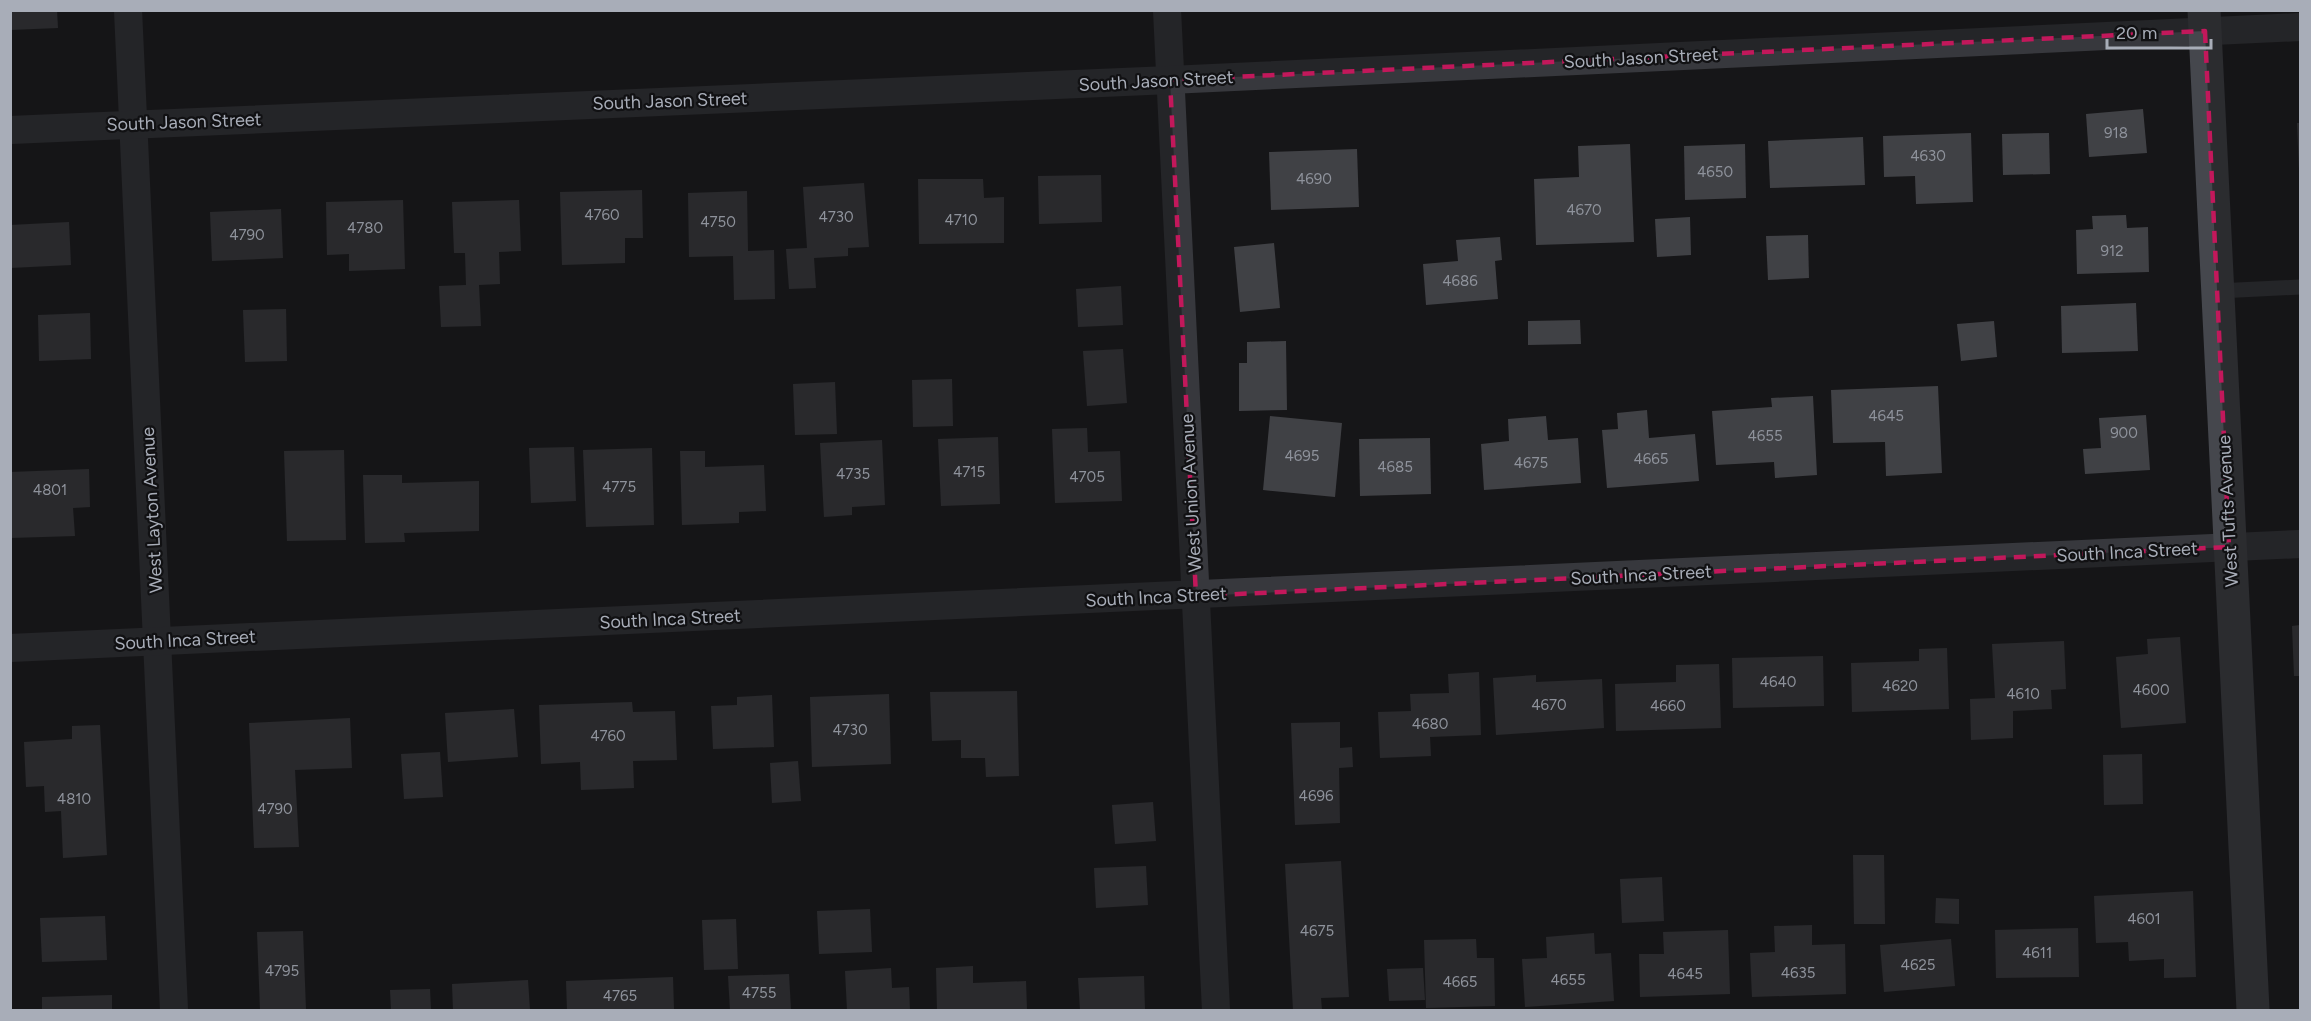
<svg xmlns="http://www.w3.org/2000/svg" width="2311" height="1021" viewBox="0 0 2311 1021" font-family="Figtree,sans-serif">
<style>
.building{fill:#404145}
.lines{fill:none;stroke-linecap:round;stroke-linejoin:round}
.lane{stroke:#37383d;stroke-width:15}
.street{stroke:#37383d;stroke-width:28}
.secondary{stroke:#45474d;stroke-width:33}
.marked{fill:none;stroke:#c2185b;stroke-width:4.5;stroke-dasharray:12 8;stroke-linejoin:round}
.labels{text-anchor:middle;stroke-width:4.5;stroke-linejoin:round;paint-order:stroke}
.number-label{font-size:15px;fill:#8e929b}
.street-label{font-size:18px;fill:#a8adb8;stroke:#111113}
</style>
<rect width="100%" height="100%" fill="#161618"/>
<g class="building">
<polygon points="10,10 57,10 58,28 10,30"/>
<polygon points="2143,109 2147,153 2089,157 2086,114"/>
<polygon points="2297,123 2300,123 2300,170 2299,170"/>
<polygon points="1971,133 1973,202 1916,204 1915,176 1884,177 1883,136"/>
<polygon points="2049,133 2050,174 2003,175 2002,134"/>
<polygon points="1863,137 1865,185 1770,188 1768,141"/>
<polygon points="1630,144 1634,242 1536,245 1534,179 1579,177 1578,146"/>
<polygon points="1745,144 1746,198 1685,200 1684,146"/>
<polygon points="1357,149 1359,207 1271,210 1269,152"/>
<polygon points="1101,175 1102,222 1039,224 1038,176"/>
<polygon points="918,179 983,179 984,198 1004,197 1004,243 919,244"/>
<polygon points="864,183 869,247 848,248 848,256 814,258 816,288 789,289 786,249 807,248 803,187"/>
<polygon points="642,190 643,238 625,238 625,263 562,265 560,192"/>
<polygon points="747,191 748,251 774,250 775,299 734,300 733,256 689,257 688,193"/>
<polygon points="403,200 405,269 349,271 349,254 327,255 326,202"/>
<polygon points="519,200 521,251 499,252 500,284 479,285 481,326 441,327 439,286 466,285 465,253 454,253 452,202"/>
<polygon points="281,209 283,258 212,261 210,212"/>
<polygon points="2126,215 2127,228 2148,227 2149,272 2077,274 2076,230 2093,229 2092,216"/>
<polygon points="1690,217 1691,255 1657,257 1655,219"/>
<polygon points="69,222 71,265 10,268 10,225"/>
<polygon points="1808,235 1809,278 1768,280 1766,236"/>
<polygon points="1500,237 1502,260 1495,261 1498,299 1426,305 1423,264 1458,261 1456,240"/>
<polygon points="1274,243 1280,308 1240,312 1234,247"/>
<polygon points="1121,286 1123,325 1078,327 1076,289"/>
<polygon points="2136,303 2138,351 2062,353 2061,306"/>
<polygon points="286,309 287,361 245,362 243,310"/>
<polygon points="90,313 91,359 39,361 38,315"/>
<polygon points="1580,320 1581,344 1528,345 1528,321"/>
<polygon points="1994,321 1997,357 1961,361 1957,324"/>
<polygon points="1286,341 1287,410 1239,411 1239,363 1247,363 1247,342"/>
<polygon points="1123,349 1127,403 1087,406 1083,351"/>
<polygon points="952,379 953,426 913,427 912,380"/>
<polygon points="835,382 837,434 795,435 793,384"/>
<polygon points="1938,386 1942,473 1886,476 1885,442 1833,443 1831,390"/>
<polygon points="1813,396 1817,475 1775,478 1774,462 1716,465 1712,411 1772,407 1771,398"/>
<polygon points="1647,410 1649,438 1695,434 1699,481 1607,488 1602,430 1618,429 1617,413"/>
<polygon points="2146,415 2150,470 2085,474 2083,449 2101,448 2099,418"/>
<polygon points="1270,416 1342,423 1335,497 1263,490"/>
<polygon points="1546,416 1548,440 1578,438 1581,483 1484,490 1481,444 1509,441 1508,419"/>
<polygon points="1087,428 1088,452 1120,451 1122,501 1055,503 1052,429"/>
<polygon points="998,437 1000,504 941,506 938,439"/>
<polygon points="1430,438 1431,494 1360,496 1359,439"/>
<polygon points="882,440 885,505 852,507 852,515 824,517 820,443"/>
<polygon points="574,447 576,501 531,503 529,448"/>
<polygon points="652,448 654,525 586,527 583,450"/>
<polygon points="344,450 346,540 287,541 284,451"/>
<polygon points="680,451 705,451 705,467 764,465 766,511 739,512 739,523 682,525"/>
<polygon points="89,469 90,507 73,508 75,536 10,538 10,472"/>
<polygon points="363,475 402,475 402,483 479,481 479,531 404,533 405,542 365,543"/>
<polygon points="2300,625 2300,676 2294,676 2292,626"/>
<polygon points="2180,637 2186,723 2121,728 2116,657 2148,654 2147,639"/>
<polygon points="2064,641 2066,689 2051,690 2052,709 2013,711 2013,738 1971,740 1970,699 1995,698 1992,644"/>
<polygon points="1947,648 1949,709 1852,712 1851,663 1919,661 1919,649"/>
<polygon points="1823,656 1824,706 1733,708 1732,658"/>
<polygon points="1719,664 1721,728 1616,731 1615,684 1676,682 1676,665"/>
<polygon points="1479,672 1481,735 1430,737 1431,756 1380,758 1378,712 1411,711 1410,694 1449,693 1448,674"/>
<polygon points="1536,675 1536,682 1602,679 1604,728 1496,735 1493,678"/>
<polygon points="1017,691 1019,776 986,777 985,758 961,758 961,740 932,741 930,692"/>
<polygon points="889,694 891,764 812,767 810,697"/>
<polygon points="772,695 774,747 713,749 711,706 737,705 737,697"/>
<polygon points="632,702 633,712 675,711 677,760 633,761 634,788 581,790 580,762 541,764 539,705"/>
<polygon points="514,709 518,757 448,762 445,713"/>
<polygon points="350,718 352,768 295,770 299,847 254,848 249,723"/>
<polygon points="1340,722 1340,748 1352,747 1353,767 1339,768 1340,823 1295,825 1291,723"/>
<polygon points="100,725 107,855 63,858 61,811 45,812 44,786 26,787 24,742 72,739 72,726"/>
<polygon points="440,752 443,797 404,799 401,754"/>
<polygon points="2142,754 2143,804 2104,805 2103,755"/>
<polygon points="798,761 801,801 772,803 770,763"/>
<polygon points="1153,802 1156,841 1115,844 1112,805"/>
<polygon points="1853,855 1884,855 1885,924 1854,924"/>
<polygon points="1341,861 1349,997 1321,998 1322,1010 1293,1010 1285,864"/>
<polygon points="1146,866 1148,905 1096,908 1094,868"/>
<polygon points="1662,877 1664,921 1622,923 1620,879"/>
<polygon points="2193,891 2196,977 2164,978 2164,959 2129,961 2128,942 2096,943 2094,896"/>
<polygon points="1936,898 1959,899 1959,924 1935,923"/>
<polygon points="870,909 872,952 819,954 817,911"/>
<polygon points="105,916 107,960 42,962 40,918"/>
<polygon points="736,919 738,969 704,970 702,920"/>
<polygon points="1812,925 1812,945 1845,944 1846,994 1752,997 1750,953 1775,952 1774,926"/>
<polygon points="2078,928 2079,977 1996,978 1995,930"/>
<polygon points="1728,930 1730,994 1640,997 1639,954 1664,954 1663,932"/>
<polygon points="303,931 306,1010 260,1010 257,932"/>
<polygon points="1594,933 1595,954 1611,953 1614,1001 1525,1007 1522,959 1547,958 1546,937"/>
<polygon points="1476,939 1477,958 1494,958 1495,1006 1426,1008 1424,940"/>
<polygon points="1951,939 1955,986 1884,992 1880,945"/>
<polygon points="973,966 973,983 1026,981 1027,1010 937,1010 936,968"/>
<polygon points="891,968 892,988 909,987 910,1010 847,1010 845,971"/>
<polygon points="1423,968 1425,1000 1389,1001 1387,969"/>
<polygon points="789,974 791,1010 730,1010 728,976"/>
<polygon points="1144,976 1145,1010 1080,1010 1078,978"/>
<polygon points="673,977 674,1010 567,1010 566,981"/>
<polygon points="528,980 530,1010 453,1010 452,984"/>
<polygon points="430,989 431,1010 391,1010 390,990"/>
<polygon points="112,995 112,1010 42,1010 42,997"/>
</g>
<g class="lines">
<polyline class="lane" points="2218,291 2300,287"/>
<g class="street">
<polyline points="128,10 174,1010"/>
<polyline points="1167,10 1216,1010"/>
<polyline points="10,130 1170,80 2300,27"/>
<polyline points="10,648 2300,544"/>
</g>
<polyline class="secondary" points="2204,10 2253,1010"/>
</g>
<path d="M0 0H2311V1021H0ZM2205 31 2229 547 1196 596 1170 80Z" fill="#161618" fill-opacity=".55" fill-rule="evenodd"/>
<path class="marked" d="M2205 31 2229 547 1196 596 1170 80Z"/>
<g class="labels">
<g class="number-label">
<text x="2116" y="138">918</text>
<text x="1928" y="161">4630</text>
<text x="1715" y="177">4650</text>
<text x="1314" y="184">4690</text>
<text x="1584" y="215">4670</text>
<text x="602" y="220">4760</text>
<text x="836" y="222">4730</text>
<text x="961" y="225">4710</text>
<text x="718" y="227">4750</text>
<text x="365" y="233">4780</text>
<text x="247" y="240">4790</text>
<text x="2112" y="256">912</text>
<text x="1460" y="286">4686</text>
<text x="1886" y="421">4645</text>
<text x="2124" y="438">900</text>
<text x="1765" y="441">4655</text>
<text x="1302" y="461">4695</text>
<text x="1651" y="464">4665</text>
<text x="1531" y="468">4675</text>
<text x="1395" y="472">4685</text>
<text x="969" y="477">4715</text>
<text x="853" y="479">4735</text>
<text x="1087" y="482">4705</text>
<text x="619" y="492">4775</text>
<text x="50" y="495">4801</text>
<text x="1778" y="687">4640</text>
<text x="1900" y="691">4620</text>
<text x="2151" y="695">4600</text>
<text x="2023" y="699">4610</text>
<text x="1549" y="710">4670</text>
<text x="1668" y="711">4660</text>
<text x="1430" y="729">4680</text>
<text x="850" y="735">4730</text>
<text x="608" y="741">4760</text>
<text x="1316" y="801">4696</text>
<text x="74" y="804">4810</text>
<text x="275" y="814">4790</text>
<text x="2144" y="924">4601</text>
<text x="1317" y="936">4675</text>
<text x="2037" y="958">4611</text>
<text x="1918" y="970">4625</text>
<text x="282" y="976">4795</text>
<text x="1798" y="978">4635</text>
<text x="1685" y="979">4645</text>
<text x="1568" y="985">4655</text>
<text x="1460" y="987">4665</text>
<text x="759" y="998">4755</text>
<text x="620" y="1001">4765</text>
</g>
<g class="street-label">
<text transform="translate(1641 58) rotate(-3)" y="6">South Jason Street</text>
<text transform="translate(1156 81) rotate(-3)" y="6">South Jason Street</text>
<text transform="translate(670 101) rotate(-2)" y="6">South Jason Street</text>
<text transform="translate(184 122) rotate(-2)" y="6">South Jason Street</text>
<text transform="translate(1191 493) rotate(-93)" y="6">West Union Avenue</text>
<text transform="translate(152 510) rotate(-93)" y="6">West Layton Avenue</text>
<text transform="translate(2228 511) rotate(-93)" y="6">West Tufts Avenue</text>
<text transform="translate(2127 552) rotate(-3)" y="6">South Inca Street</text>
<text transform="translate(1641 575) rotate(-3)" y="6">South Inca Street</text>
<text transform="translate(1156 597) rotate(-3)" y="6">South Inca Street</text>
<text transform="translate(670 619) rotate(-3)" y="6">South Inca Street</text>
<text transform="translate(185 640) rotate(-3)" y="6">South Inca Street</text>
</g>
</g>
<rect width="2311" height="1021" fill="none" stroke="#a8adb8" stroke-width="24"/>
<path d="M2107 39v9h104v-9" fill="none" stroke="#a8adb8" stroke-width="3"/>
<text x="2116" y="39" font-size="18" fill="#a8adb8" stroke="#111113" stroke-width="4.5" paint-order="stroke">20 m</text>
</svg>
